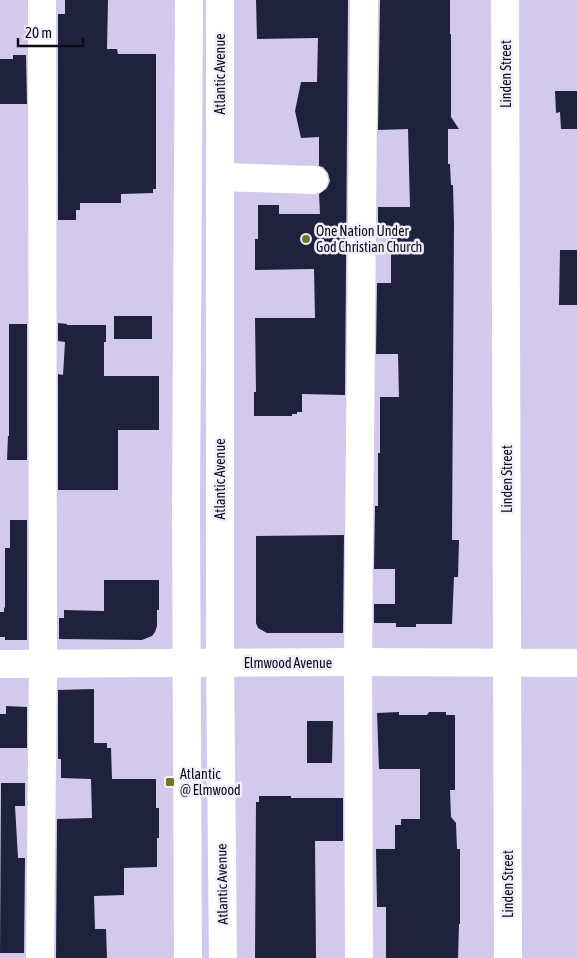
<svg xmlns="http://www.w3.org/2000/svg" width="577" height="958" viewBox="0 0 577 958" font-family="'Asap Condensed',sans-serif">
<style>
.building{fill:#1e223c}
.lines{fill:none;stroke-linecap:round;stroke-linejoin:round}
.minor{stroke:#fff;stroke-width:28}
.major{stroke:#fff;stroke-width:28}
.poi-dot{fill:#6e7823;stroke:#f1eefd;stroke-width:2}
.labels{text-anchor:middle;stroke-width:5;stroke-linejoin:round;paint-order:stroke}
.street-label{font-size:14px;fill:#0d0915;stroke:#f1eefd}
.poi-label{font-size:14px;fill:#0d0915;stroke:#f1eefd;text-anchor:start}
</style>
<rect width="100%" height="100%" fill="#d2c9ed"/>
<g class="building">
<polygon points="65,0 108,0 107,49 117,49 118,54 156,54 156,189 153,189 153,193 121,194 121,203 80,203 80,210 76,210 76,220 58,220 58,14 65,14"/>
<polygon points="256,0 348,0 345,395 302,394 302,412 297,412 297,414 292,414 292,416 254,416 254,392 256,392 255,318 315,318 314,269 255,270 255,239 258,239 258,205 279,205 279,214 320,214 319,194 327,188 330,181 328,173 323,167 319,166 319,137 301,138 295,111 301,82 317,82 318,38 257,39"/>
<polygon points="380,0 450,0 450,34 451,34 451,117 459,129 448,129 448,164 450,164 451,185 453,185 454,224 452,540 459,540 458,577 454,577 452,624 416,624 416,627 396,627 396,623 374,623 374,604 395,604 395,569 374,569 375,506 378,506 378,453 380,453 380,397 399,397 398,354 376,354 377,283 391,283 391,232 378,232 378,207 410,207 408,129 378,130"/>
<polygon points="13,55 26,55 27,104 0,104 0,59 13,59"/>
<polygon points="555,91 577,91 577,129 561,129 560,112 556,113"/>
<polygon points="560,250 577,250 577,305 559,305"/>
<rect x="114" y="316" width="38" height="23"/>
<polygon points="58,323 67,324 67,325 106,325 106,342 104,342 104,376 159,376 159,430 118,430 118,490 58,490 58,374 63,375 65,342 58,341"/>
<polygon points="9,324 27,324 27,460 7,460 8,436 9,436"/>
<polygon points="10,520 27,520 27,640 5,640 5,637 0,637 0,612 4,612 4,607 5,608 5,548 10,548"/>
<polygon points="344,535 343,633 267,633 258,628 256,623 256,536"/>
<polygon points="104,580 159,580 159,610 157,610 157,626 155,632 152,636 142,640 59,639 59,618 64,618 64,610 104,611"/>
<polygon points="94,689 94,743 107,743 107,748 111,748 112,779 156,779 156,808 159,808 159,838 157,838 157,867 124,868 124,895 94,896 95,929 106,929 107,958 56,958 57,819 92,818 91,779 61,778 61,759 58,759 58,690"/>
<polygon points="6,706 27,707 27,748 0,748 0,714 6,714"/>
<polygon points="399,712 399,715 427,715 429,712 446,712 446,715 455,715 455,790 450,790 451,817 456,823 457,849 460,849 460,924 459,924 458,958 386,958 386,907 377,907 376,849 395,849 395,825 401,825 401,819 420,819 420,769 379,769 377,713"/>
<polygon points="307,721 333,721 332,763 307,763"/>
<polygon points="1,783 25,783 25,806 15,806 18,858 25,858 24,953 0,953"/>
<polygon points="259,796 291,796 291,798 343,798 343,841 315,841 316,958 255,958 256,802 259,802"/>
</g>
<g class="lines">
<g class="minor">
<polyline points="505,0 508,958"/>
<polyline points="221,177 314,180"/>
<polyline points="0,664 358,662 577,663"/>
<polyline points="40,958 43,664 42,0"/>
<polyline points="359,958 358,662 364,0"/>
</g>
<g class="major">
<polyline points="220,0 220,663 223,958"/>
<polyline points="188,958 186,509 189,0"/>
</g>
</g>
<g class="poi-dot">
<circle cx="306" cy="239" r="5"/>
<rect x="165" y="777" width="10" height="10" rx="2.5"/>
</g>
<g class="labels">
<g class="street-label">
<text transform="translate(220 74) rotate(-90)" y="5">Atlantic Avenue</text>
<text transform="translate(506 74) rotate(-90)" y="5">Linden Street</text>
<text transform="translate(220 479) rotate(-90)" y="5">Atlantic Avenue</text>
<text transform="translate(507 479) rotate(-90)" y="5">Linden Street</text>
<text x="288" y="668">Elmwood Avenue</text>
<text transform="translate(222 884) rotate(-91)" y="5">Atlantic Avenue</text>
<text transform="translate(508 884) rotate(-90)" y="5">Linden Street</text>
</g>
<g class="poi-label">
<text x="316" y="236">One Nation Under<tspan x="316" dy="16">God Christian Church</tspan></text>
<text x="180" y="779">Atlantic<tspan x="180" dy="16">@ Elmwood</tspan></text>
</g>
</g>
<path d="M18 38v8h65v-8" fill="none" stroke="#0d0915" stroke-width="2.5"/>
<text x="25" y="38" font-size="15" fill="#0d0915" stroke="#f1eefd" stroke-width="4" paint-order="stroke">20 m</text>
</svg>
